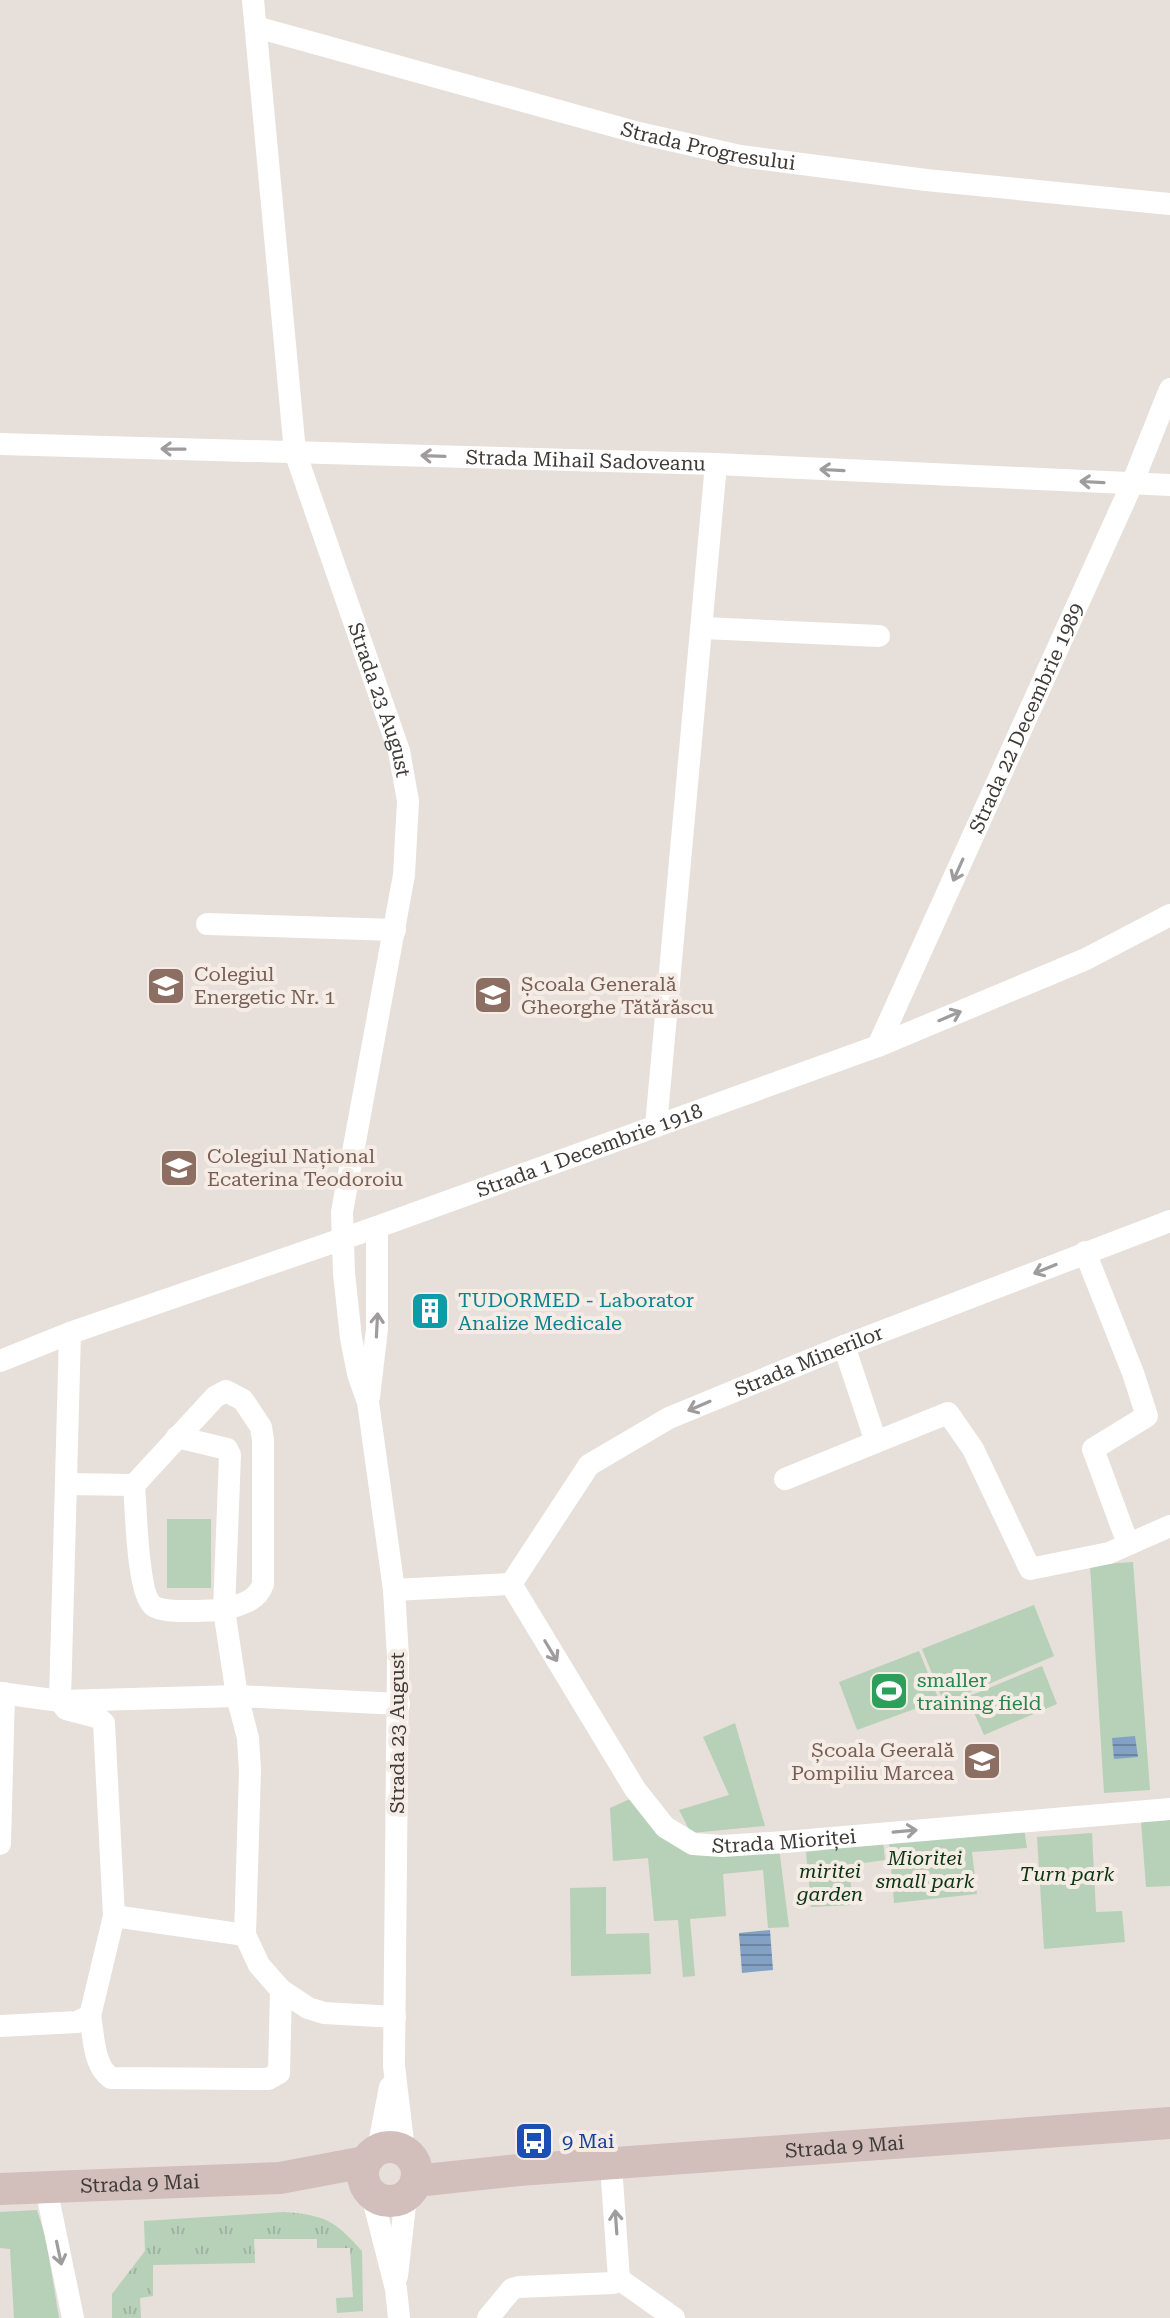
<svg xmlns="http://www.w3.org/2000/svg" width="1170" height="2318" viewBox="0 0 1170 2318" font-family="'Roboto Serif',serif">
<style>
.grass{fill:url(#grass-tufts)}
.green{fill:#b6d1b7}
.water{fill:url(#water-rules)}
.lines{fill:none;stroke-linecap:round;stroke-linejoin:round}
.street{stroke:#fff;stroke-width:22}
.secondary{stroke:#d2beba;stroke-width:32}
.oneway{stroke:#9e9c9c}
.labels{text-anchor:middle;stroke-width:8;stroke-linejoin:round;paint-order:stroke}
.street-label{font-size:20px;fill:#3e3a38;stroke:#f5ece6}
.education-label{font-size:20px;fill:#785e54;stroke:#f5ece6;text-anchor:start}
.culture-label{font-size:20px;fill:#0d838f;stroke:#f5ece6;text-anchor:start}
.leisure-label{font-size:20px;fill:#27864d;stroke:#f5ece6;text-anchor:start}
.park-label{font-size:20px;font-style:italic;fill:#0b3411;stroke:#f5ece6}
.transit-label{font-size:20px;fill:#164399;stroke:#f5ece6;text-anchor:start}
</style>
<defs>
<pattern id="grass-tufts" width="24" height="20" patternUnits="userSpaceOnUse" patternTransform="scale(2)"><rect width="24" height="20" fill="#b6d1b7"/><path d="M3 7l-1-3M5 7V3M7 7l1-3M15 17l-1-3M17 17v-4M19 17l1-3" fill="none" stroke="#9eb49e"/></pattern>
<pattern id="water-rules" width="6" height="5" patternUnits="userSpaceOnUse" patternTransform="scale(2)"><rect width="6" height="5" fill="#82a1c5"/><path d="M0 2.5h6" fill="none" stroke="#6c84a1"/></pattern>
</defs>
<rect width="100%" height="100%" fill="#e7dfd9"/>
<path class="grass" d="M283 2212C325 2215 334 2220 362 2251L363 2311 337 2313 336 2298 353 2297 350 2248H317V2239H254L255 2263 153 2265V2296L140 2298 141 2318H112V2294L145 2251 144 2221Z"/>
<g class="green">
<rect x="167" y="1519" width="44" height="69"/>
<polygon points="1133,1562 1150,1790 1104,1793 1090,1565"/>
<polygon points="1034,1605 1054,1656 944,1703 922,1649"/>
<polygon points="919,1651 939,1700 857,1730 839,1682"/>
<polygon points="1042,1666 1057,1704 984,1735 967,1697"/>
<polygon points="735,1723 765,1826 691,1833 679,1810 729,1795 703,1737"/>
<polygon points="632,1798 661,1831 779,1848 789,1927 768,1928 763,1870 723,1874 726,1916 690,1919 695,1976 683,1977 678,1920 654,1921 648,1858 613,1861 610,1808"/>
<polygon points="1170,1820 1170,1886 1146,1887 1141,1821"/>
<polygon points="1024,1828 1027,1848 972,1852 977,1894 894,1903 889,1841"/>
<polygon points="1092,1833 1096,1912 1122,1911 1125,1942 1044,1949 1037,1837"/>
<polygon points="883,1839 885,1860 849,1865 853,1905 811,1907 806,1852 824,1850 824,1844"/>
<polygon points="606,1887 606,1934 649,1933 651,1974 571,1976 570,1888"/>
<polygon points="37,2210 46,2239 59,2318 14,2318 10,2249 0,2248 0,2212"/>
</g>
<g class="water">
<polygon points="1135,1736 1138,1757 1114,1759 1112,1738"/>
<polygon points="770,1930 773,1970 742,1973 739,1933"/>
</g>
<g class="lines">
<g class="street">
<path id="s1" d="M253 0 295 452 399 751 408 801 404 875 342 1212 344 1273 351 1338 358 1374 368 1402 394 1590 398 1657 394 2066 404 2150"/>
<path id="s2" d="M256 27 639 133 740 156 926 180 1170 204"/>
<path id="s3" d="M0 444 716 464 1170 485"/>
<polyline points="703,628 879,636"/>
<polyline points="207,924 395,930"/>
<path id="s4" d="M878 1046 1132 484 1170 389"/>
<polyline points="656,1126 716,464"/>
<polyline points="1085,1252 1133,1373 1147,1416 1093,1449 1128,1544"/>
<polyline points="844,1346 876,1442 948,1413 973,1449 1030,1569 1109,1553 1170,1526"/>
<path id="s5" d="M0 1361 70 1333 377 1227 878 1046 1086 959 1170 915"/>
<polyline points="369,1397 377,1329 377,1227"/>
<polyline points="785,1479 876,1442"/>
<path d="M66 1484 134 1485 215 1397 226 1391 243 1400 261 1427 263 1440V1584C257 1602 240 1604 224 1610L237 1696 248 1738 250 1770 245 1935 259 1965 281 1990 308 2008 324 2013 395 2017"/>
<path d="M134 1485C136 1507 137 1598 155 1607 169 1614 207 1610 224 1610L230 1455 227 1449 177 1437"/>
<path id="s6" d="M511 1584 635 1789 665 1827 693 1844 722 1846 785 1842 1170 1809"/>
<path id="s7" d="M511 1584 589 1465 669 1418 844 1346 1170 1221"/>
<polyline points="394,1590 511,1584"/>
<polyline points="0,1693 60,1701 237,1696 399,1704"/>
<polyline points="0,1844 4,1693"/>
<polyline points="114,1916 245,1935"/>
<path d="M90 2016C94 2036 93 2066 111 2078L268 2079 279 2073 281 1990"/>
<polyline points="0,2026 77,2022 90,2016 114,1916 104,1723 97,1717 66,1709 60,1701 70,1333"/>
<polyline points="378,2149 390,2087"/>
<polyline points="611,2165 619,2279"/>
<polyline points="46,2188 73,2318"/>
<polyline points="372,2195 396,2289 399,2318"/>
<polyline points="397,2276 406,2196"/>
<polyline points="619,2279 674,2318"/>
<polyline points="488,2318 512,2289 519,2287 613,2283 619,2279"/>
</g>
<g class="secondary">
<circle cx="390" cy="2174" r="27"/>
<path id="s8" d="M416 2181 519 2170 1170 2123"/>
<path id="s9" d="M0 2189 280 2178 365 2162"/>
</g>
</g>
<defs><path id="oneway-shaft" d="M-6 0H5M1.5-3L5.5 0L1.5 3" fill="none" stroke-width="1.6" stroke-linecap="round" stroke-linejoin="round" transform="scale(2)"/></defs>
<g class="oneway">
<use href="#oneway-shaft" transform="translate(173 449) rotate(-179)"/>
<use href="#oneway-shaft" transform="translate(433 456) rotate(-178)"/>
<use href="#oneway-shaft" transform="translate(832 470) rotate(-177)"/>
<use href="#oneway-shaft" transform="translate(1092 482) rotate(-177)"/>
<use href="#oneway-shaft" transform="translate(958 870) rotate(114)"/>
<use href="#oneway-shaft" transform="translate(950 1016) rotate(-23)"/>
<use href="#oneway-shaft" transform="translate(1045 1269) rotate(158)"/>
<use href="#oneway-shaft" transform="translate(377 1325) rotate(-87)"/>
<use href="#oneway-shaft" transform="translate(699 1406) rotate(157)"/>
<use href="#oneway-shaft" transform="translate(551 1651) rotate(59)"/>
<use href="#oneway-shaft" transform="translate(905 1831) rotate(-5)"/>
<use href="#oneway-shaft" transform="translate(616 2222) rotate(-94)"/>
<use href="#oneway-shaft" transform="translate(59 2253) rotate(78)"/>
</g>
<defs>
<symbol id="school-square" viewBox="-11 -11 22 22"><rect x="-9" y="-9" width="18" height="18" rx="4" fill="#8d6e63" stroke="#f5ece6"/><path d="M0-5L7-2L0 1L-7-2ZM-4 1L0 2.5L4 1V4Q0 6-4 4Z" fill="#fff"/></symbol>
<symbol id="building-square" viewBox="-11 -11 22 22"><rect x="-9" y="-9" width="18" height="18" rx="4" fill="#0f9aa8" stroke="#f5ece6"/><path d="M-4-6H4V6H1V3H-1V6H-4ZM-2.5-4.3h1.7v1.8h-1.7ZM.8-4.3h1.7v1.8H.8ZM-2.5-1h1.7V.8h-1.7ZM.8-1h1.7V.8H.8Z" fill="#fff"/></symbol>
<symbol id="stadium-square" viewBox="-11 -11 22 22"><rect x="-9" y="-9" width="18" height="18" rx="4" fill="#2e9e5b" stroke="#f5ece6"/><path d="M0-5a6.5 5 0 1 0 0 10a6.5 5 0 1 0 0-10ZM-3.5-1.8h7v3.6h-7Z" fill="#fff"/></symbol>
<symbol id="bus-square" viewBox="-11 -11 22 22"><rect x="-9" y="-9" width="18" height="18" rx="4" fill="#1a4fb4" stroke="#f5ece6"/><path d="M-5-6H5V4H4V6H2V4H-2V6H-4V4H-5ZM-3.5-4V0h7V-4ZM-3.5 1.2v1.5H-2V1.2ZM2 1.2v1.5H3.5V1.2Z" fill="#fff"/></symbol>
</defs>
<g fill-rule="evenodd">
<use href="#school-square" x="144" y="964" width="44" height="44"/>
<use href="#school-square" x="471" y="973" width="44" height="44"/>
<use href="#school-square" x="157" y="1146" width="44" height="44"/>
<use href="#building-square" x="408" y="1289" width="44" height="44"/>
<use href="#stadium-square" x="867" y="1669" width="44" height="44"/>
<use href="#school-square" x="960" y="1739" width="44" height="44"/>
<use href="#bus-square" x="512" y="2119" width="44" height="44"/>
</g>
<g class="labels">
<g class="street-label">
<text dy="7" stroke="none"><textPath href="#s2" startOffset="468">Strada Progresului</textPath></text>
<text dy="7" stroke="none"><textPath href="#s3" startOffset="586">Strada Mihail Sadoveanu</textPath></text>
<text dy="7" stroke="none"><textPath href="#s1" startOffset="716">Strada 23 August</textPath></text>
<text dy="7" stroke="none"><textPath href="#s4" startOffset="360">Strada 22 Decembrie 1989</textPath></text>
<text dy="7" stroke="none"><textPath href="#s5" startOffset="626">Strada 1 Decembrie 1918</textPath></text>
<text dy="7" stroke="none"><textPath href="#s7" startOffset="386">Strada Minerilor</textPath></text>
<text transform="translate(397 1733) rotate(-90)" y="7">Strada 23 August</text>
<text dy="7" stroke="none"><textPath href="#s6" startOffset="412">Strada Mioriței</textPath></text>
<text dy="7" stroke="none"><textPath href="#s8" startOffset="430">Strada 9 Mai</textPath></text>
<text dy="7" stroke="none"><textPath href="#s9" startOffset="140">Strada 9 Mai</textPath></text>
</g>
<g class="education-label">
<text x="194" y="981">Colegiul<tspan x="194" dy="23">Energetic Nr. 1</tspan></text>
<text x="521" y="991">Școala Generală<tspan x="521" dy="23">Gheorghe Tătărăscu</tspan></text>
<text x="207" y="1163">Colegiul Național<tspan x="207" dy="23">Ecaterina Teodoroiu</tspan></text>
<text x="954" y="1757" text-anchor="end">Școala Geerală<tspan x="954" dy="23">Pompiliu Marcea</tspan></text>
</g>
<g class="culture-label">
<text x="458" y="1307">TUDORMED - Laborator<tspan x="458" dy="23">Analize Medicale</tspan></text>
</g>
<g class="leisure-label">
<text x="917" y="1687">smaller<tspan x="917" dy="23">training field</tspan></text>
</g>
<g class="park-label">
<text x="925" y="1865">Mioritei<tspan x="925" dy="23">small park</tspan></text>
<text x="830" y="1878">miritei<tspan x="830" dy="23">garden</tspan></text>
<text x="1067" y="1881">Turn park</text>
</g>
<g class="transit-label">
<text x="562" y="2148">9 Mai</text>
</g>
</g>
</svg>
